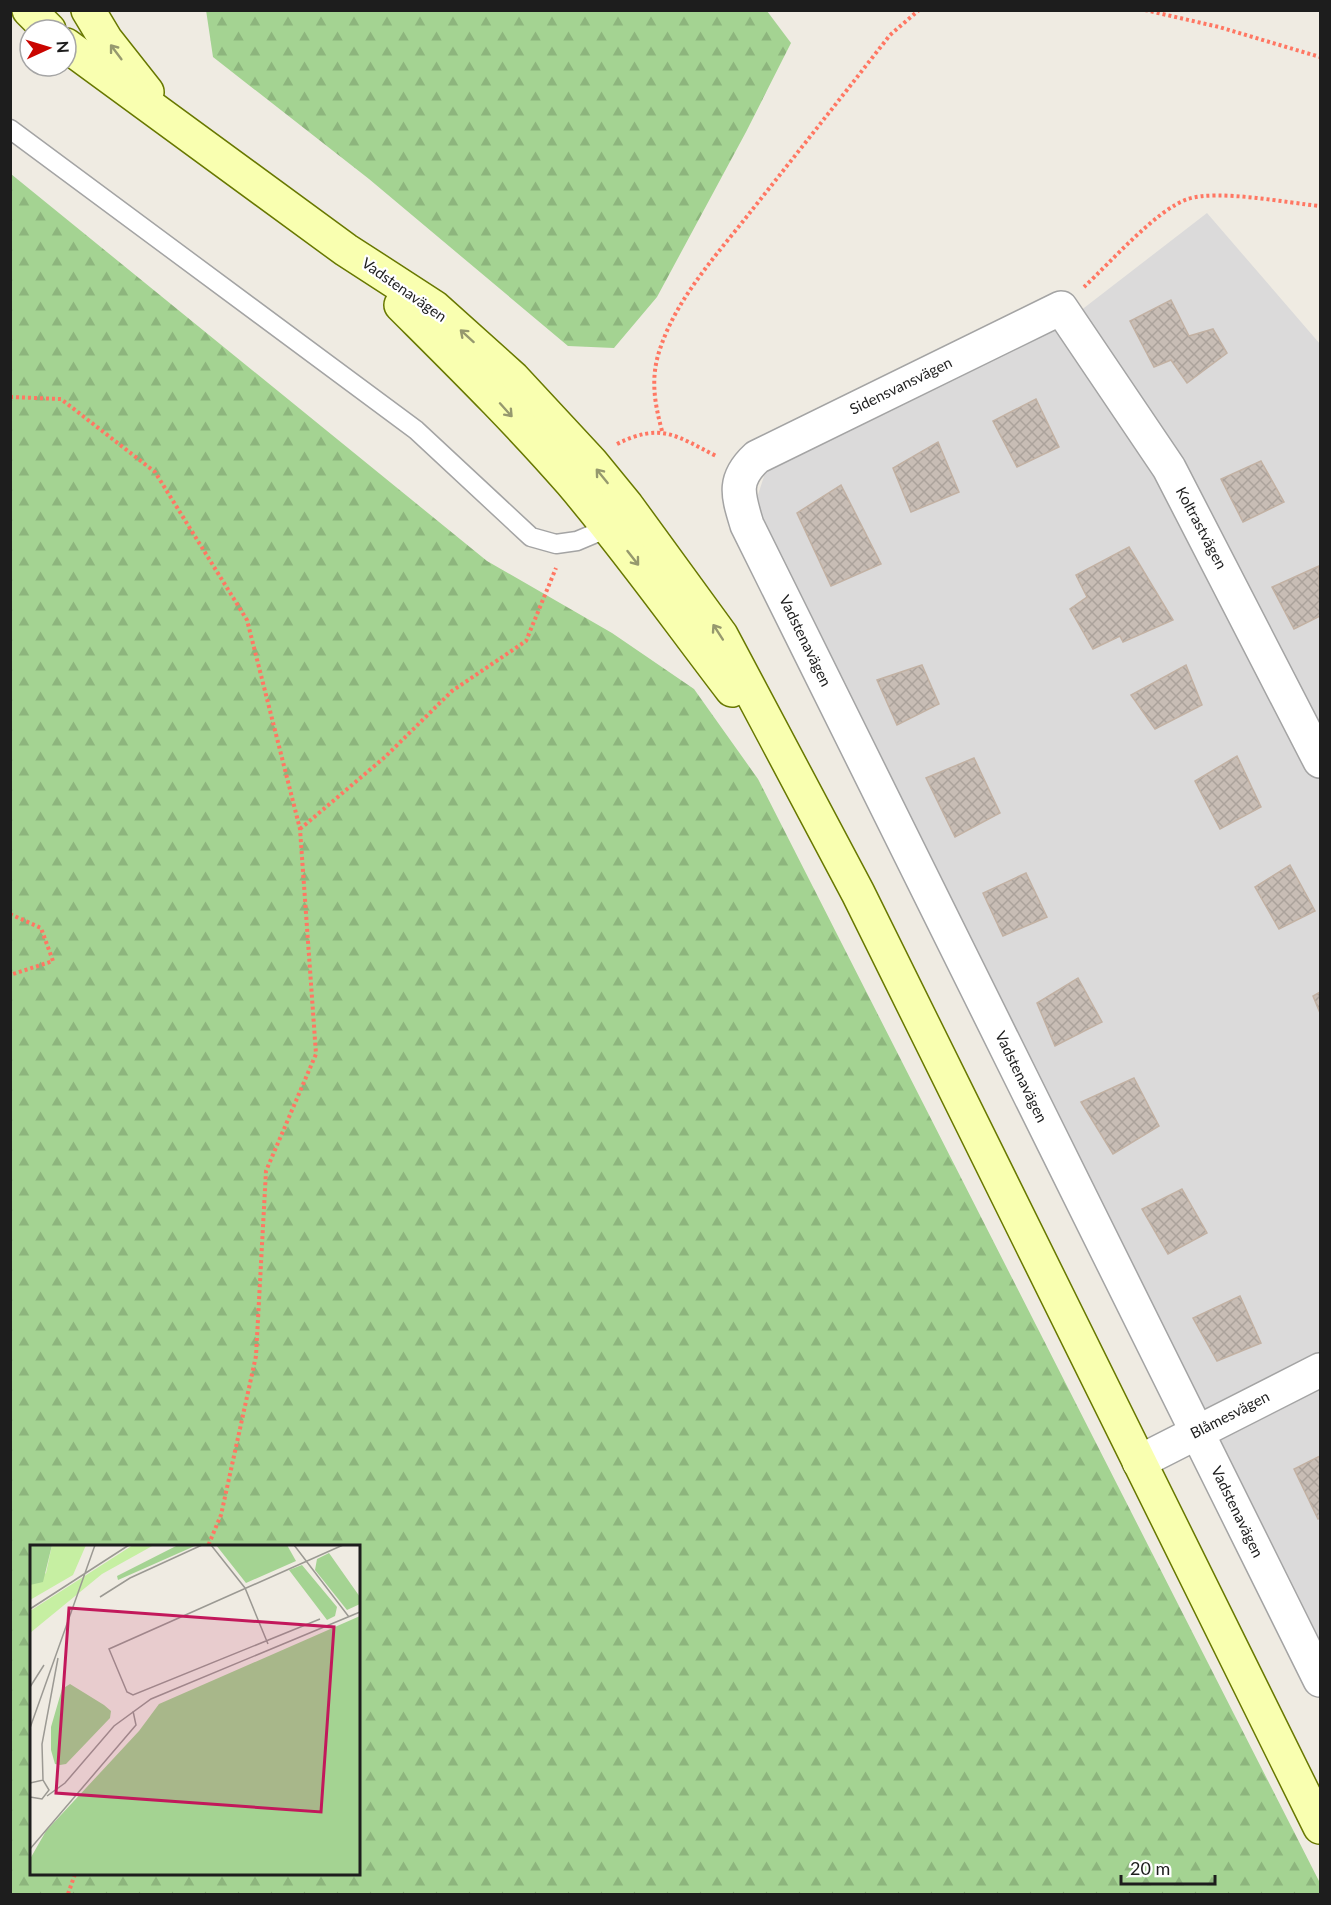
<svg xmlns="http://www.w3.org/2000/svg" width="1331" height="1905" viewBox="0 0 1331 1905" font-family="Lato,sans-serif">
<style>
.residential{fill:#dbdada}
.forest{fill:url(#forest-firs);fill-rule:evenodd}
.building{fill:url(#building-cross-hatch);stroke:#c2b1a3;stroke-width:1.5}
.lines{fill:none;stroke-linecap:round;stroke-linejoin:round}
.lane-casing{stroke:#a4a4a4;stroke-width:21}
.street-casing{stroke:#a4a4a4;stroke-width:36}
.secondary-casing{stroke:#687800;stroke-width:36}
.path{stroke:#ff7763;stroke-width:4;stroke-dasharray:3 3;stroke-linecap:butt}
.lane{stroke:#fff;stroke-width:18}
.street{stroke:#fff;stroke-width:33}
.secondary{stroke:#f9ffb0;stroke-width:33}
.oneway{stroke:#96996e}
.labels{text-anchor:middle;stroke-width:4.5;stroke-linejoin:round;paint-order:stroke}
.street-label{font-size:15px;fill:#1d1d1d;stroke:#fff}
.inset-road{fill:none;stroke:#9b9993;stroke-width:1.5}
.view{fill:#c2185b;fill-opacity:0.15;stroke:#c2185b;stroke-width:3}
.inset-edge{fill:none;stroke:#1d1d1d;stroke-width:3}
</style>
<defs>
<pattern id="forest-firs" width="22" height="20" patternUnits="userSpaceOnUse" patternTransform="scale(1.5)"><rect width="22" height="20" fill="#a4d392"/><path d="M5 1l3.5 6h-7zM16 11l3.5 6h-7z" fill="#8db57d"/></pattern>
<pattern id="building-cross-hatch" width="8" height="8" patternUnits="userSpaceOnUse" patternTransform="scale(1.5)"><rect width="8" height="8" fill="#c8bdb5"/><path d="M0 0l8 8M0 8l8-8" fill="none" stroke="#aba29b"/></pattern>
</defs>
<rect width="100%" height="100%" fill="#efebe2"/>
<polygon class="residential" points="1207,213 1320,344 1320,1645 754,507 767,467 1058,328"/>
<g class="forest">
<polygon points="206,10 767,11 791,43 746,132 657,297 614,348 568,346 369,179 213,57"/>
<path d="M11 174 487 561 612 633 694 689 758 779 1320 1883V1894H11ZM32 1546H358V1874H32Z"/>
</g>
<g class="building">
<polygon points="1171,300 1189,336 1213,329 1227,353 1187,383 1171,360 1154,367 1130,321"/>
<polygon points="1036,399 1059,447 1017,467 993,421"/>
<polygon points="938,442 959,492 911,512 893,468"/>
<polygon points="1261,461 1284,502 1243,522 1221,479"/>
<polygon points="841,485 881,564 831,586 797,513"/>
<polygon points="1129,547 1173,620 1123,642 1120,636 1093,649 1070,609 1087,597 1076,575"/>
<polygon points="1319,566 1320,616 1294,629 1272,587"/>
<polygon points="922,665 939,704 897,725 877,680"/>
<polygon points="1186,665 1202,705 1155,729 1131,695"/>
<polygon points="1237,756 1261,807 1220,829 1195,781"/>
<polygon points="974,758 1000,813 955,837 926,778"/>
<polygon points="1290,865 1315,911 1279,929 1255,887"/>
<polygon points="1026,873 1047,917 1003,936 983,893"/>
<polygon points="1078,978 1102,1022 1055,1046 1037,1003"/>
<polygon points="1320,992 1320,1013 1313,996"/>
<polygon points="1134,1078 1159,1126 1113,1154 1081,1102"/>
<polygon points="1182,1189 1207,1233 1168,1254 1142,1209"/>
<polygon points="1240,1296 1261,1343 1217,1361 1193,1318"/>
<polygon points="1320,1456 1320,1518 1318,1519 1294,1469"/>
</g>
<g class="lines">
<defs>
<polyline id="lane" points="10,129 416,430 531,537 556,544 577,541 596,533 612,520"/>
<g id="street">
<path d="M1320 761 1169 468 1061 308 757 457C732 480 738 495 747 525L1320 1680"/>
<polyline points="1139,1462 1320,1370"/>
</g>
<g id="secondary">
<polyline points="29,10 49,30"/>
<polyline points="88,10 106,40 147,92"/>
<polyline points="66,45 346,250 434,307 513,378 591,462 627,506 721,635 858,893 1320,1827"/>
<path d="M401 305C459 363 517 420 571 482 628 549 679 621 732 690"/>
</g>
</defs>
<use href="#lane" class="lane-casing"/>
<use href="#street" class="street-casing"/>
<use href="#secondary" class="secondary-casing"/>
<g class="path">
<polyline points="1145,10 1219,27 1320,57"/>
<path d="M1084 287C1110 263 1157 209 1188 199 1218 189 1288 203 1320 206"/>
<polyline points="10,397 61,399 155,472 247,620 300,829 316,1054 266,1171 256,1356 221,1515 208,1546"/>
<path d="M662 431C654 401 650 376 661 346 678 296 720 251 752 210 798 152 844 94 890 35L919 10"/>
<path d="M617 444C661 422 677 436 716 456"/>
<polyline points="300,829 385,757 452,691 526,641 556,568"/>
<polyline points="10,914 41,928 53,961 10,975"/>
<polyline points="68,1894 75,1874"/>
</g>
<use href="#lane" class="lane"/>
<use href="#street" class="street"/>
<use href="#secondary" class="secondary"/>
</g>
<defs><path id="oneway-shaft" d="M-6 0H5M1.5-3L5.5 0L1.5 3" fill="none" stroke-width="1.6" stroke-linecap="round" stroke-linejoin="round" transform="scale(1.5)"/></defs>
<g class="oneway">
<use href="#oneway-shaft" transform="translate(116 52) rotate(-127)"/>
<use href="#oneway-shaft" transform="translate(467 336) rotate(-138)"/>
<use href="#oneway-shaft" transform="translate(506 410) rotate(48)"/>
<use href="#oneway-shaft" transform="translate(602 476) rotate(-129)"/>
<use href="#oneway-shaft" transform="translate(633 558) rotate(52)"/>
<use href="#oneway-shaft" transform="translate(718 632) rotate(-123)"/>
</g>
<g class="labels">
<g class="street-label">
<text transform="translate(404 290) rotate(35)" y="5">Vadstenavägen</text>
<text transform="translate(901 386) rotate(-26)" y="5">Sidensvansvägen</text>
<text transform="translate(1201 528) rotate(62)" y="5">Koltrastvägen</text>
<text transform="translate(805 641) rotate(64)" y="5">Vadstenavägen</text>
<text transform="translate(1021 1077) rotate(64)" y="5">Vadstenavägen</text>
<text transform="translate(1230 1415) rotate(-27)" y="5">Blåmesvägen</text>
<text transform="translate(1237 1512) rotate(64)" y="5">Vadstenavägen</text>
</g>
</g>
<g transform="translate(30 1545)">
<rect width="330" height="330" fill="#efebe2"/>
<path d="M22 0H56L43 30 0 55V40L16 28ZM103 0H124L72 29 0 88V66Z" fill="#c6efa2"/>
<path d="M0 0H22L13 37 0 40ZM148 0H167L88 35 87 31ZM186 0H257L266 16 216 38ZM299 8 330 52V59L317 65 285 25 287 14ZM272 20 307 62 305 71 297 75 259 25ZM330 71V330H0V314L16 286 109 186 129 159ZM40 139 74 160 81 166 80 173 36 219 30 220 25 219 21 205V182L32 144Z" fill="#a4d392"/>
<path class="inset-road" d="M181 0 215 43 238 99M264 0 319 72M70 52 100 33 172 0M0 64 99 0M290 74 103 150 97 147 79 104 313 0M0 142 14 120M0 183 65 0M13 235 12 199 28 113M0 238 13 235 19 245 12 254 0 252M17 251 35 238 84 181 121 154 330 67M0 304 106 180 103 166"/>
<path class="view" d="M39 63 304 82 291 267 26 248Z"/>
<rect width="330" height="330" class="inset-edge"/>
</g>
<rect width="1331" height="1905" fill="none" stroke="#1d1d1d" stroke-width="24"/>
<g transform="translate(48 48) rotate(86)"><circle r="28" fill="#ffffff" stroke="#a5a5a5" stroke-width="1.5"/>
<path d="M0-4.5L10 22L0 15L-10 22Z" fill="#ca0500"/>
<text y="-9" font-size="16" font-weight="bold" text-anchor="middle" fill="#1d1d1d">N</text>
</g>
<path d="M1121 1875v9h94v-9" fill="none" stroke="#1d1d1d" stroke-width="3"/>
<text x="1130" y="1875" font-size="18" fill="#1d1d1d" stroke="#ffffff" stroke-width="4.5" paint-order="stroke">20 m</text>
</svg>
